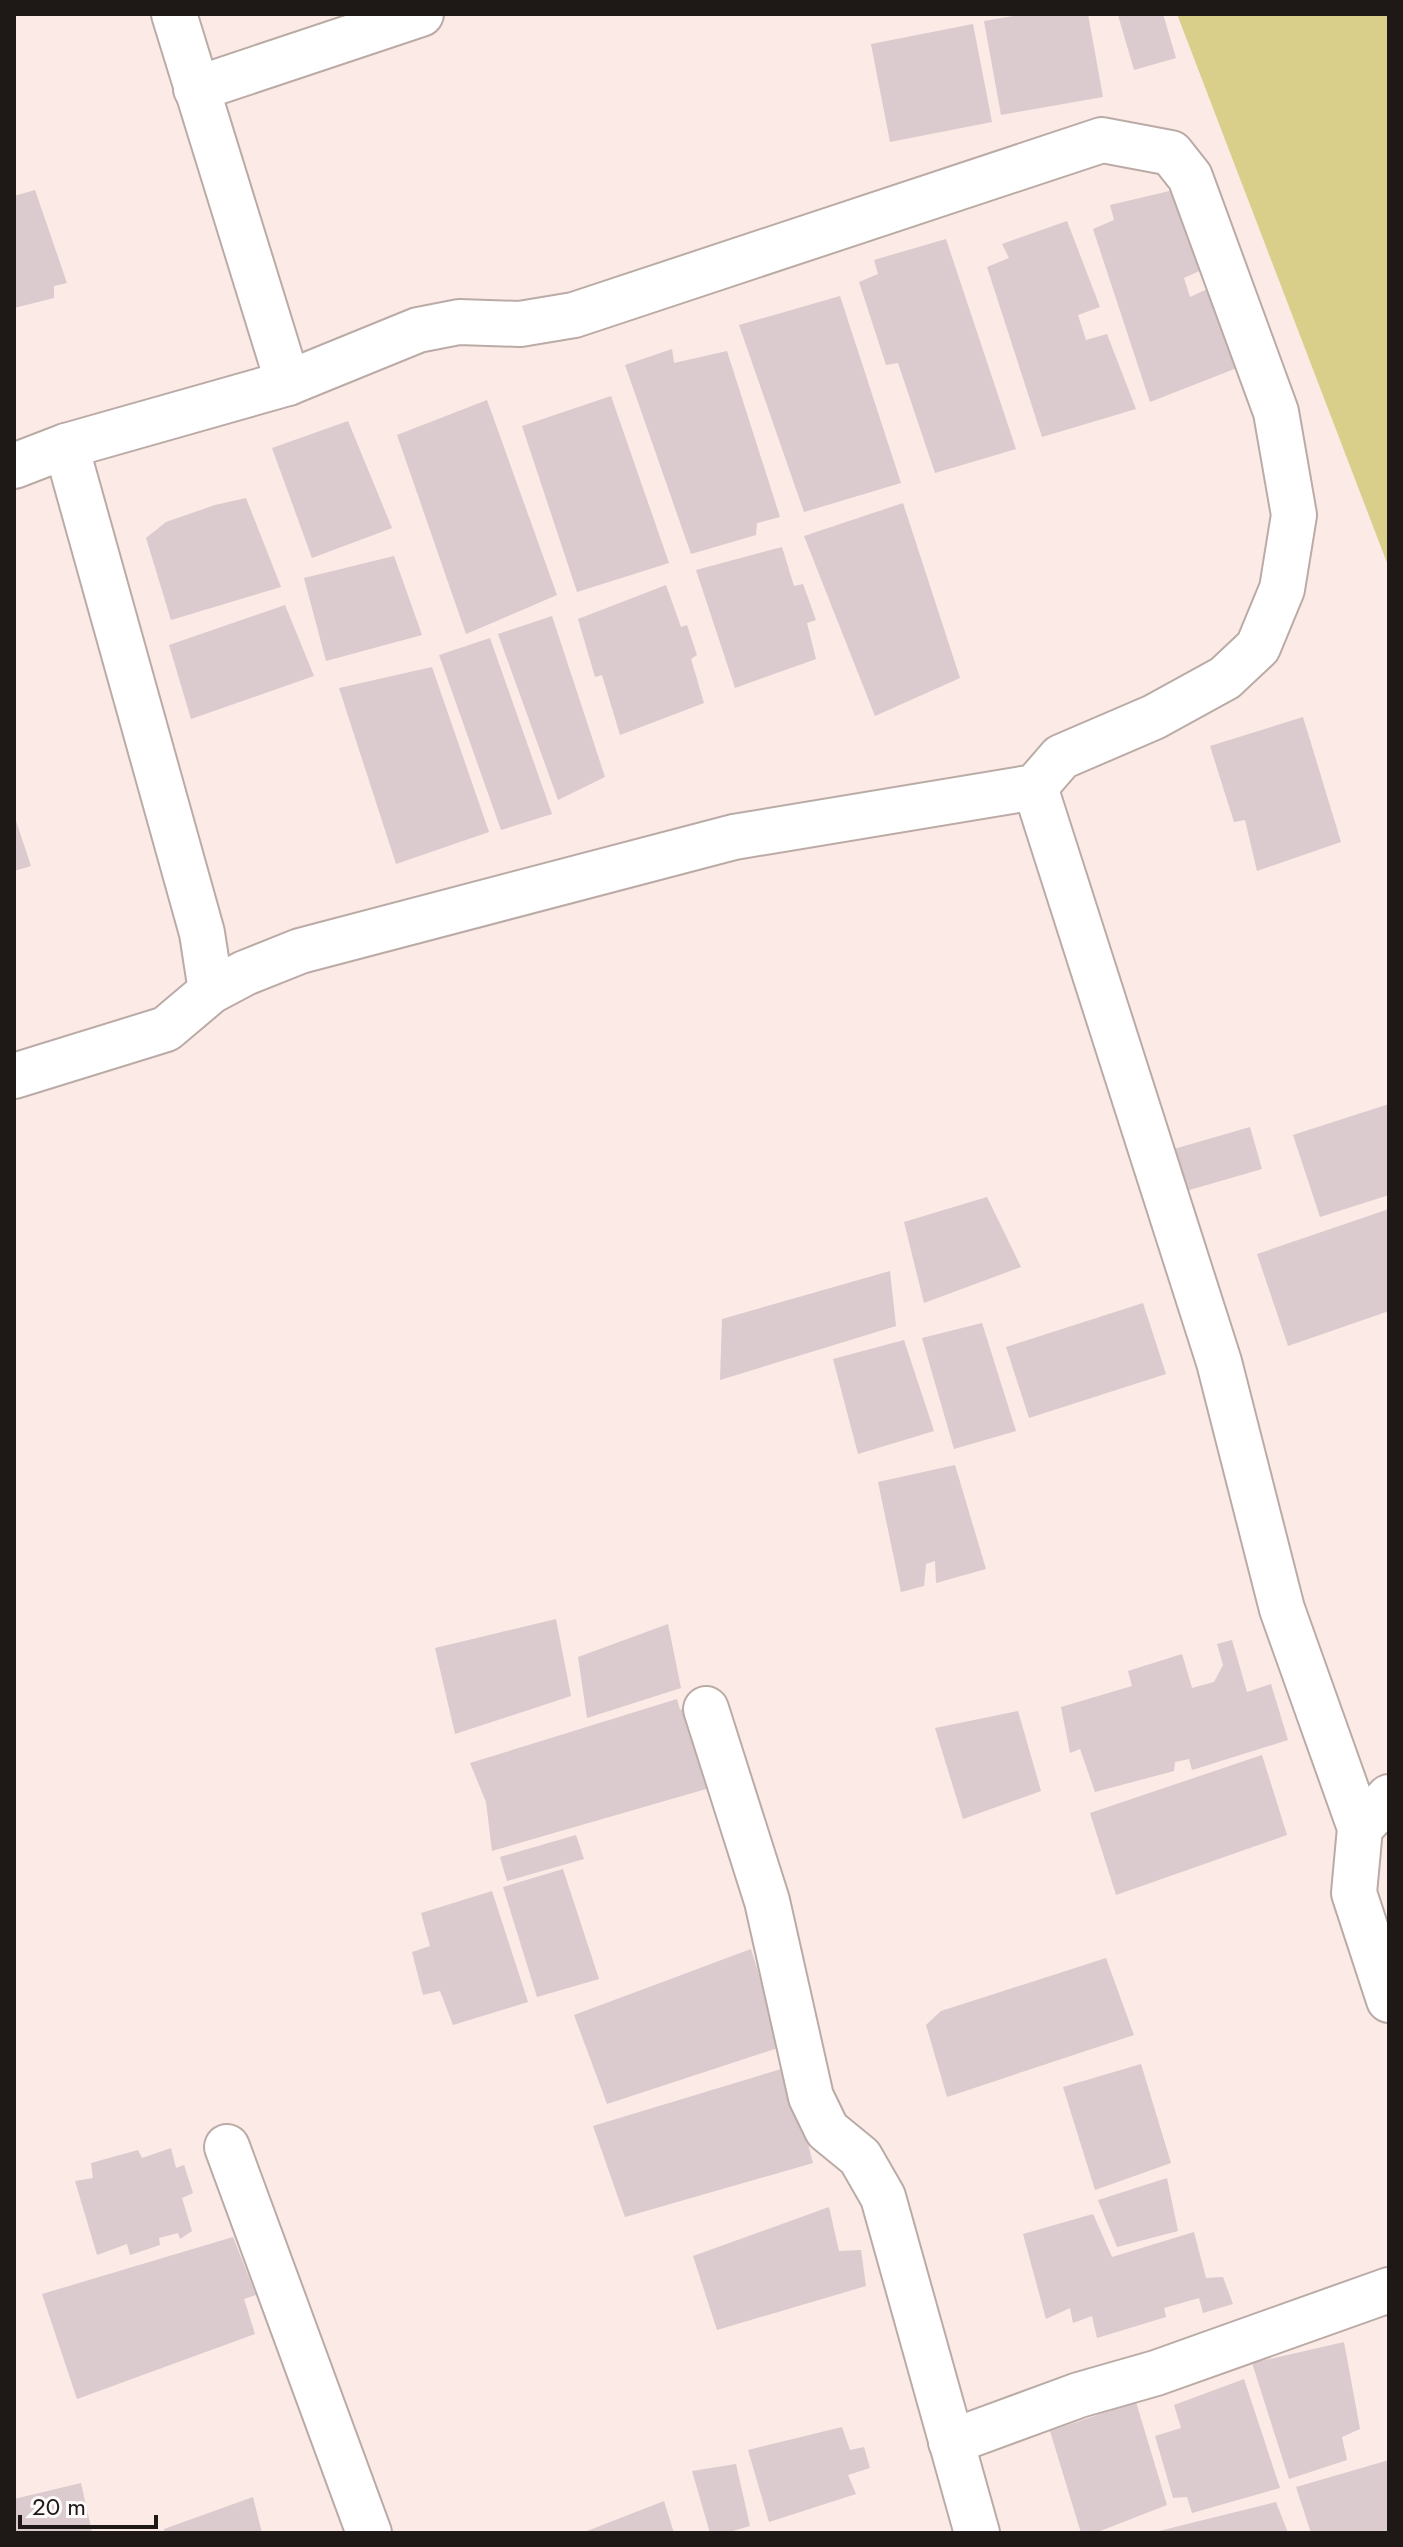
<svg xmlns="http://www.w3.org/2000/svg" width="1403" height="2547" viewBox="0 0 1403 2547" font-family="Jost,sans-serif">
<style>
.green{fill:#dace8b}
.building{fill:#dbcace}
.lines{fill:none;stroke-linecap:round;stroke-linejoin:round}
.minor-casing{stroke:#bbaba7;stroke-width:48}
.minor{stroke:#fff;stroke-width:44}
</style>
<rect width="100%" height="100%" fill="#fbeae6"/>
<polygon class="green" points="1177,14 1389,14 1389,568"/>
<g class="building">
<polygon points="1025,14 1088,14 1103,97 1001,115 984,21"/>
<polygon points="1163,14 1176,58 1134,70 1118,15"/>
<polygon points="973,24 992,122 890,142 871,44"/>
<polygon points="1178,189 1206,268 1184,278 1190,297 1216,285 1242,366 1150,402 1093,229 1114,220 1110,205"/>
<polygon points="35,190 67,283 54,286 54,298 14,308 14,196"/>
<polygon points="1067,221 1100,307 1078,315 1086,340 1107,334 1136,409 1042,437 987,267 1009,258 1002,244"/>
<polygon points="946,239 1016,449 935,473 898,363 886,365 859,282 878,274 874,260"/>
<polygon points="840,296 901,483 804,512 739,325"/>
<polygon points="672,349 674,363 727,351 780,517 757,523 756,535 691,554 625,365"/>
<polygon points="611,396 669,563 577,592 522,426"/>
<polygon points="487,400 557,595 466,634 397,435"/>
<polygon points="348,421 392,528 312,558 272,448"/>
<polygon points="246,498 281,587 171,620 146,538 166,522 215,505"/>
<polygon points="903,503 960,678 875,716 804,536"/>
<polygon points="782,547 794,586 803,584 816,620 807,623 816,659 735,688 696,570"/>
<polygon points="394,556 422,635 326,661 304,578"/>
<polygon points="666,585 681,627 687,625 697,655 691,659 704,703 620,735 602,675 595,677 578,619"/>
<polygon points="285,605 314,676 191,719 169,645"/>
<polygon points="552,616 605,777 558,800 498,634"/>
<polygon points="490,638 552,814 501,830 439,655"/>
<polygon points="432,667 489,832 396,864 339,688"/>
<polygon points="1303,717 1341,842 1257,871 1245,820 1234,822 1210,746"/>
<polygon points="14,815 31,866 14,871"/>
<polygon points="1389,1104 1389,1195 1320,1217 1293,1135"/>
<polygon points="1250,1127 1262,1169 1186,1191 1174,1149"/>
<polygon points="987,1197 1021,1267 924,1303 904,1222"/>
<polygon points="1389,1209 1389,1311 1288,1346 1257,1254"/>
<polygon points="890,1271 896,1326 720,1380 722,1319"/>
<polygon points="1143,1303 1166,1374 1029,1418 1006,1347"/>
<polygon points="982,1323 1016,1431 954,1449 922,1338"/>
<polygon points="904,1340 934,1431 858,1454 833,1359"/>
<polygon points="955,1465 986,1569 936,1583 935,1561 926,1564 924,1586 901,1592 878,1482"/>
<polygon points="556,1619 571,1696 455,1734 435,1648"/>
<polygon points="668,1624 681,1688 587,1718 578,1657"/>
<polygon points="1232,1640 1247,1692 1271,1684 1288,1740 1192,1770 1189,1759 1175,1762 1174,1771 1095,1792 1080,1749 1070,1753 1061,1707 1132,1686 1128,1671 1182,1654 1192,1688 1214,1682 1223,1665 1217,1644"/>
<polygon points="677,1699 680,1710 693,1704 720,1785 492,1851 486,1802 470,1763"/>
<polygon points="1018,1711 1041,1791 963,1819 935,1728"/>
<polygon points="1262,1755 1287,1835 1116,1895 1090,1813"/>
<polygon points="576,1835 584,1859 507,1881 500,1857"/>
<polygon points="563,1869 599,1979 537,1997 503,1887"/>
<polygon points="492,1891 528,2002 453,2025 440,1991 423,1995 412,1952 430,1946 421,1913"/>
<polygon points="751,1949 781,2047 607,2104 574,2015"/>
<polygon points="1106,1958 1134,2035 947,2097 926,2025 941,2011"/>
<polygon points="1141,2064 1171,2163 1095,2190 1063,2087"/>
<polygon points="788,2067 813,2163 625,2217 593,2126"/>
<polygon points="171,2148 176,2168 184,2165 193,2193 182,2198 192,2231 180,2239 178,2233 159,2238 160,2245 130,2255 127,2244 97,2255 75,2181 93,2178 91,2163 138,2150 142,2158"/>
<polygon points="1167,2178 1178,2231 1117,2247 1098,2200"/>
<polygon points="829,2207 839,2251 861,2250 866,2286 717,2330 693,2256"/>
<polygon points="1093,2214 1112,2257 1194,2232 1206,2278 1223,2277 1233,2304 1203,2313 1199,2298 1164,2308 1166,2317 1097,2338 1092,2316 1073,2323 1070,2308 1046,2319 1023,2234"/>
<polygon points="233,2237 256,2295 244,2299 255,2334 77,2399 42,2294"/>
<polygon points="1344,2342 1360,2429 1342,2437 1347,2460 1289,2479 1252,2363"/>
<polygon points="1244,2379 1280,2488 1192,2513 1187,2497 1173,2498 1155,2436 1181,2428 1174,2405"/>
<polygon points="1136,2402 1167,2505 1095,2533 1081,2533 1050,2431"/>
<polygon points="842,2427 850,2450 864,2447 870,2468 848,2475 856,2494 769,2522 748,2450"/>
<polygon points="1389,2460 1389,2533 1311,2533 1296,2487"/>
<polygon points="736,2464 750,2526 726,2533 710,2533 692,2471"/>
<polygon points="81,2483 92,2532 14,2533 14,2499"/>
<polygon points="253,2497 262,2533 165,2533 164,2529"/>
<polygon points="664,2501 674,2533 582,2533"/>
<polygon points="1276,2502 1288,2533 1155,2533 1155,2532"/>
</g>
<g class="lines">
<defs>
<g id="minor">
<polyline points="174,14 288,383"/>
<polyline points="196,89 421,14"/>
<polyline points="66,446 202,933 211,991"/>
<polyline points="14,466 66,446 288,383 418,330 459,322 520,324 574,315 1102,140 1171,153 1190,177 1276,412 1294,515 1282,589 1258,647 1225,678 1154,717 1061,757 1035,787 734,837 300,951 245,973 211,991 166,1029 14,1076"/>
<polyline points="1035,787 1219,1362 1282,1609 1360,1828 1354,1893 1389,2000"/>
<polyline points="706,1709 767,1901 811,2097 827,2130 860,2157 883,2197 977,2533"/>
<polyline points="1360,1828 1389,1797"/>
<polyline points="227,2147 369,2533"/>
<polyline points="951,2442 1079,2395 1156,2373 1389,2290"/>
</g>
</defs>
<use href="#minor" class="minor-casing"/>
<use href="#minor" class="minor"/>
</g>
<rect width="1403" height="2547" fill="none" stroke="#1e1816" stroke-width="32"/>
<path d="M20 2515v12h136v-12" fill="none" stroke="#1e1816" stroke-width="4"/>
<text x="32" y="2515" font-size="24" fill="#1e1816" stroke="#fefbfa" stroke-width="6" paint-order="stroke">20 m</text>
</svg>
